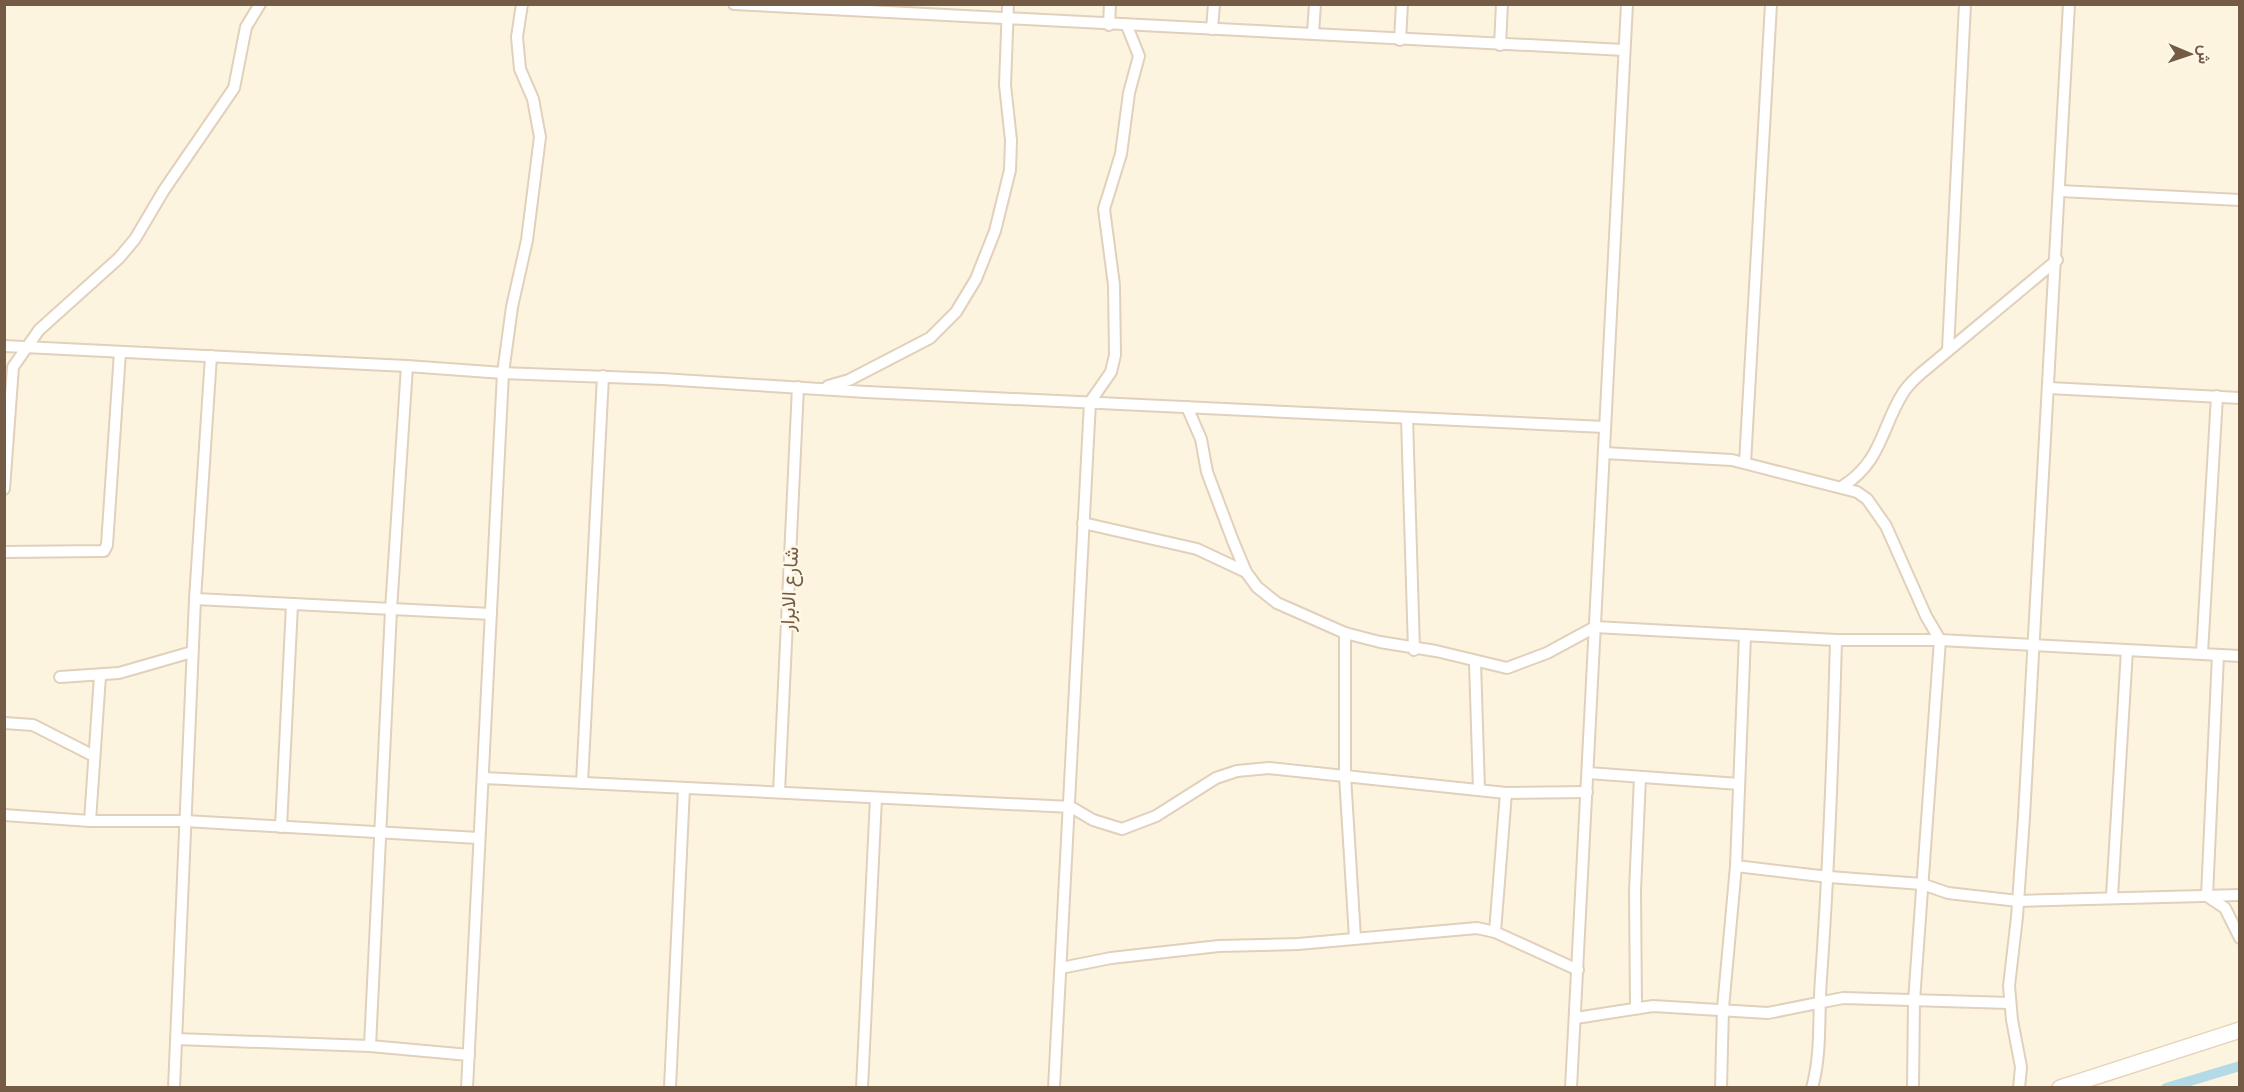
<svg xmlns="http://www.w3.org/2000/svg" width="2244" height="1092" viewBox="0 0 2244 1092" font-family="'Fira Sans Condensed',Vazirmatn,sans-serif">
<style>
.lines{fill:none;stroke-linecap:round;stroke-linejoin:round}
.canal{stroke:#b3dae7;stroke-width:10}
.street-casing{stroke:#e1d0bb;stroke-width:14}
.secondary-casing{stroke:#e6d2b9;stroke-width:18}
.street{stroke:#fff;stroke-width:10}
.secondary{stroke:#fff;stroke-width:15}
.labels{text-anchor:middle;stroke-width:5;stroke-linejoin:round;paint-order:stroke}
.street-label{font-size:20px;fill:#745b46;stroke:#fff7e6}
</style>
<rect width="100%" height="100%" fill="#fdf4df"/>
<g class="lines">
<polyline class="canal" points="2166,1088 2240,1066"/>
<defs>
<g id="street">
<polyline points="734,4 1624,50"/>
<polyline points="1109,25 1110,4"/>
<polyline points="1212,29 1214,4"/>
<polyline points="1313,33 1315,4"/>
<polyline points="1400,40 1402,4"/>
<polyline points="1500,45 1502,4"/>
<polyline points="2060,191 2240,200"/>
<polyline points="4,346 407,366 503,373 662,379 866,392 1605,427"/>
<polyline points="1948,350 1965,4"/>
<polyline points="828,386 849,380 930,338 956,312 976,279 995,231 1010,170 1011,140 1005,85 1008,4"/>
<polyline points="2049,388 2240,398"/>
<polyline points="1187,407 1201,439 1207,472 1233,541 1246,572 1257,587 1277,603 1345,633 1380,642 1436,651 1507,668 1547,653 1595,627 1836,640 1940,640 2240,656"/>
<polyline points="1407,418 1414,650"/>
<polyline points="1604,453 1732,460 1857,492 1867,499 1886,526 1926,616 1940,640 1914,1001 1913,1088"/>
<polyline points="1745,463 1771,4"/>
<path d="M1843 486C1882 461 1881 428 1903 393 1907 386 1914 380 1919 375L2057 260"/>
<polyline points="4,489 13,367 39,330 119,258 135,239 164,190 234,88 246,27 260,4"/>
<polyline points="1083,523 1197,549 1246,572"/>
<polyline points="4,552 104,551 107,545 120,352"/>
<polyline points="195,599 491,614"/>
<polyline points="1345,633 1345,776 1355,938"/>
<polyline points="2202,653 2217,396"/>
<polyline points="2218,655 2207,896 2225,908 2240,938"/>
<polyline points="1475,662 1479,790"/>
<polyline points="60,677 119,673 192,652"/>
<polyline points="4,723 33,725 94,756"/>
<polyline points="1588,773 1739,784"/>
<polyline points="483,778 1071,807 1093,820 1122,829 1156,816 1216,778 1237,771 1269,768 1506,793 1587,792"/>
<polyline points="582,783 603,376"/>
<polyline points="779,792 798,387"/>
<polyline points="4,815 90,821 185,821 478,838"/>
<polyline points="90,821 100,676"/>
<polyline points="281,827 292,605"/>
<polyline points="1736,866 1829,877 1922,884 1948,893 2018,901 2240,895"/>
<polyline points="2112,896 2127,650"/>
<polyline points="1495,932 1506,793"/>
<polyline points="1061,968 1111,958 1219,946 1298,944 1477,928 1495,932 1578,970"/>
<polyline points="1636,1007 1635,891 1640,777"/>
<polyline points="1576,1018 1653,1006 1768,1013 1843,998 2010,1003"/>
<polyline points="176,1039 370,1046 469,1055"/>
<polyline points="370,1046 391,610 407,366"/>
<polyline points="174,1088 195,599 211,356"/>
<polyline points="467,1088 503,373 512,307 527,240 540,137 533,99 520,69 517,37 522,4"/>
<polyline points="670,1088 684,788"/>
<polyline points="862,1088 876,798"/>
<polyline points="1054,1088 1090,402 1111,372 1115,355 1114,285 1104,209 1121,154 1129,93 1139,56 1127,26"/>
<polyline points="1571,1088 1627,4"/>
<polyline points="1721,1088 1723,1008 1736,866 1745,635"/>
<path d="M1812 1088C1822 1052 1818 1015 1821 978 1829 866 1833 753 1836 640"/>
<polyline points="2019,1088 2021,1067 2012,1020 2009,986 2017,917 2024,817 2069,4"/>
</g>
<polyline id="secondary" points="2060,1088 2240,1030"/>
</defs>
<use href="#street" class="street-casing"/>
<use href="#secondary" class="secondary-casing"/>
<use href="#street" class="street"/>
<use href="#secondary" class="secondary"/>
</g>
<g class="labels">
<g class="street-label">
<text transform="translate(789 589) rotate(-87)" y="7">شارع الابرار</text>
</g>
</g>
<rect width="2244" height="1092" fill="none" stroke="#745b46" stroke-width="12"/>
<g transform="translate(2190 54) rotate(92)" stroke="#fff7e6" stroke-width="4.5" paint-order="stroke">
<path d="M0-4.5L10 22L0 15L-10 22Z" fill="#745b46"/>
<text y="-9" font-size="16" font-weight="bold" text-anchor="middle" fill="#745b46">ش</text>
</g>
</svg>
